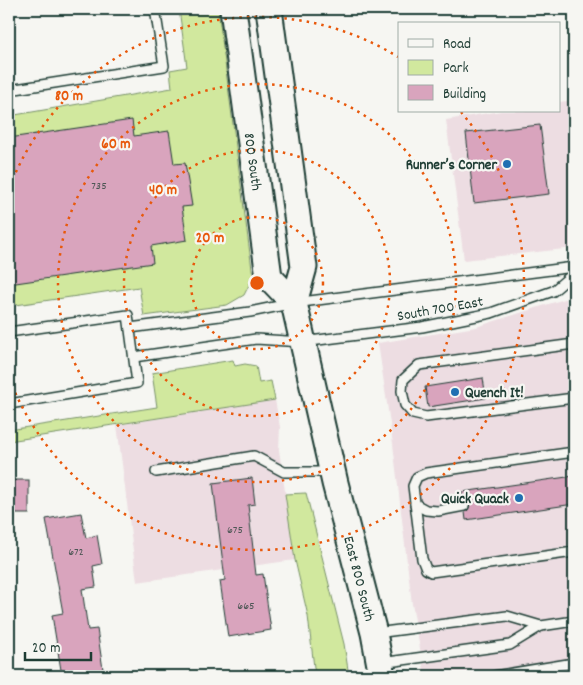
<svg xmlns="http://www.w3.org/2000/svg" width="583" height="685" viewBox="0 0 583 685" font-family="Dekko,sans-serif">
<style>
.built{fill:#eddde2}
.green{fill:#d1e89e;stroke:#789269}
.building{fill:#d9a4bd;stroke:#1f3d34}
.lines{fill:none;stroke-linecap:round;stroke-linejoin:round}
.lane-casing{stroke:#1f3d34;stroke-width:12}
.secondary-casing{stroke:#1f3d34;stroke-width:29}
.lane{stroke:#f6f6f2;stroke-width:9}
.secondary{stroke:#f6f6f2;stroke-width:25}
.ring{fill:none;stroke:#e8590c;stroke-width:2.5;stroke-dasharray:2.5 5}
.poi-dot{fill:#1f6fb2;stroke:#f6f6f2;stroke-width:2}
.labels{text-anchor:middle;stroke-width:4.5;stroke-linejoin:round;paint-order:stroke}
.number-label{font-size:12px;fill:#4e5756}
.street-label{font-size:15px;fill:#1f3d34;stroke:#f6f6f2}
.poi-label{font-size:15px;font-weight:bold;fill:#1f3d34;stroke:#f6f6f2;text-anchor:end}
.centre{fill:#e8590c;stroke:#f6f6f2;stroke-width:2.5}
.ring-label{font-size:15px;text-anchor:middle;font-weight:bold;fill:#e8590c;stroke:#f6f6f2;stroke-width:4.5;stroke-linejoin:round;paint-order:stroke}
</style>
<rect width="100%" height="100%" fill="#f6f6f2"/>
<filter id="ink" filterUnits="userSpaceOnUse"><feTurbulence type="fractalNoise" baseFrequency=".02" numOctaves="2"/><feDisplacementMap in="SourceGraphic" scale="10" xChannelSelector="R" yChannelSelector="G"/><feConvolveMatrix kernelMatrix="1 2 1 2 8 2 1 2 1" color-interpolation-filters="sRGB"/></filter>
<g filter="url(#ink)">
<g class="built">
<polygon points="574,100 574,248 464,260 446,120 501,111 559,111 559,102"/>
<polygon points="574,296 574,676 425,676 412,604 393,444 378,343 476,327"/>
<polygon points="275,400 280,427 279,450 295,560 137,582 117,425"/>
</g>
<g class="green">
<polygon points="179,9 218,9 253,277 244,295 227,305 144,316 139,287 9,306 9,116 172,88 170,70 187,67"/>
<polygon points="233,360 235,366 245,364 256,366 259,383 271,381 275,400 9,441 9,430 157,407 152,373"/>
<polygon points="306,493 344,644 349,676 315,676 308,616 295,560 285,494"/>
</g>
<g class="building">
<polygon points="132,120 134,136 169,131 174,164 185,163 192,206 182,207 187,240 151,246 153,263 9,284 9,138"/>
<polygon points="540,125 549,194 474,203 466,133"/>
<polygon points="483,378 486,398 428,407 425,387"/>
<polygon points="574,476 574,504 466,520 465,512 468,510 470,505 468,502 463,500 462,492"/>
<polygon points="252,478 255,504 248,505 256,575 263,574 271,630 228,637 220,581 225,580 213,483"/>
<rect x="9" y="480" width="20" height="34"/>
<polygon points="81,513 86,538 97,535 102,564 93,566 96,587 82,589 88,630 97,629 104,676 62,676 52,615 63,613 46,519"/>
</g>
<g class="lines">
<defs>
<g id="lane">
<polyline points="9,90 164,66 155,9"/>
<polyline points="130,328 250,312 294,303 574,267"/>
<polyline points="9,332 128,315 137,383 9,404"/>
<polyline points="574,344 419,365 403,380 402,391 405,405 413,414 426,417 574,398"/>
<polyline points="134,357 256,339 302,342 422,327 491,313 553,291 574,273"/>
<polyline points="574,452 426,473 417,477 413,486 422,559 426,569 431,572 574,552"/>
<polyline points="156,472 254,456 284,472 330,472"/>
<polyline points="415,504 426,510 438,511 464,506"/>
<polyline points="376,633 507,616 541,626"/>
<polyline points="381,663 510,645 541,626 574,621"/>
<polyline points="494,676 574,663"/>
</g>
<g id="secondary">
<path id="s1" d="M233 9 269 277 294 303"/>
<path id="s2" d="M269 9 304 267 294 303 335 483 374 633 382 676"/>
</g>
</defs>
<use href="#lane" class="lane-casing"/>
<use href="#secondary" class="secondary-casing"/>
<use href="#lane" class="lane"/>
<use href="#secondary" class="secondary"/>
</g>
</g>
<g class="ring">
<circle cx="257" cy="283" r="66"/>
<circle cx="257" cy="283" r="133"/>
<circle cx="257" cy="283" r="199"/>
<path d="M10 186A266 266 0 0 1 398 57M461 112A266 266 0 1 1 10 380"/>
</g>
<g class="poi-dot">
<circle cx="507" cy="164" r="5"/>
<circle cx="455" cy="392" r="5"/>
<circle cx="519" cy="498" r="5"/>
</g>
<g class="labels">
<g class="number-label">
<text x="99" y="189">735</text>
<text x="235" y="533">675</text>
<text x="76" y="555">672</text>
<text x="246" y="609">665</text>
</g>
<g class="street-label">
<text dy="5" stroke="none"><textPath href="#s1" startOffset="154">800 South</textPath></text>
<text transform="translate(440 308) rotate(-10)" y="5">South 700 East</text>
<text dy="5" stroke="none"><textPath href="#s2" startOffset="581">East 800 South</textPath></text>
</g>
<g class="poi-label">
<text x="497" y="169">Runner’s Corner</text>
<text x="465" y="397" text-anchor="start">Quench It!</text>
<text x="509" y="503">Quick Quack</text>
</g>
</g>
<circle cx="257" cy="283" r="8" class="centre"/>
<g class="ring-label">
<text x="69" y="100">80 m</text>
<text x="116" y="148">60 m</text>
<text x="163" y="194">40 m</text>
<text x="210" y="242">20 m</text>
</g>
<rect width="583" height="685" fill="none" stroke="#f6f6f2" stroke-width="30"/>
<rect x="15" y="15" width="553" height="655" fill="none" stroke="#1f3d34" stroke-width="2" filter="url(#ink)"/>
<rect x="398" y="22" width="162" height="90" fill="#f6f6f2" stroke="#a0aca6"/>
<rect x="408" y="39" width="25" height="8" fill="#f6f6f2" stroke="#a0aca6"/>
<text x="443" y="48" font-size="15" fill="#1f3d34">Road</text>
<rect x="408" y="60" width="25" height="15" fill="#d1e89e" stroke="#a0aca6"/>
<text x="443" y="72" font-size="15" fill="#1f3d34">Park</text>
<rect x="408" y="85" width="25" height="15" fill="#d9a4bd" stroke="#a0aca6"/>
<text x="443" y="98" font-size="15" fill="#1f3d34">Building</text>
<path d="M25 652v8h66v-8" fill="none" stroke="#1f3d34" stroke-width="2.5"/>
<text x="32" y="652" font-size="15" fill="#1f3d34" stroke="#f6f6f2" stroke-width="4" paint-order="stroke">20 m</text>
</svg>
